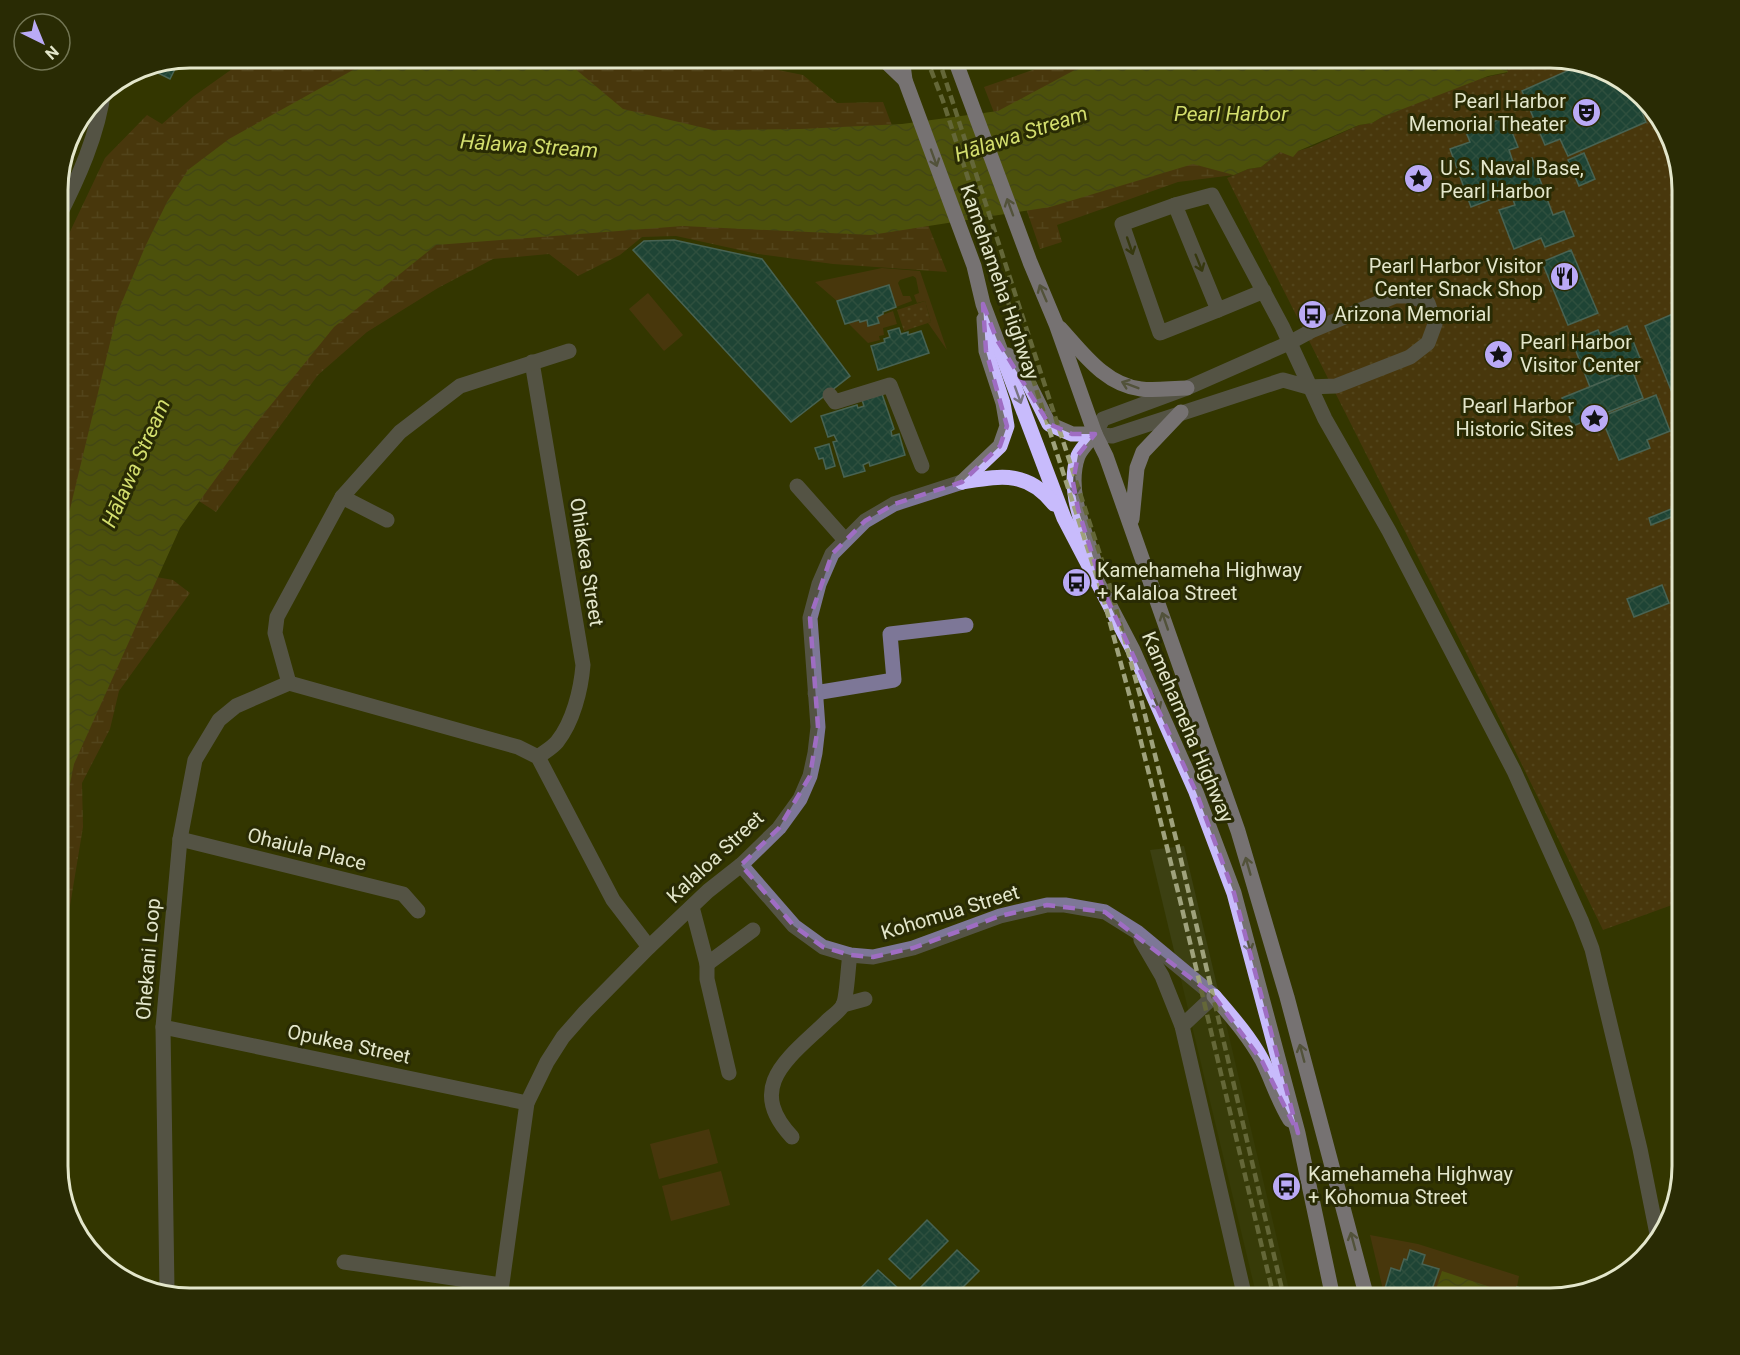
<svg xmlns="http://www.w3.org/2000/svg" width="1740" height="1355" viewBox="0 0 1740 1355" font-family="Roboto,sans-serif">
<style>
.built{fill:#3c4012}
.grass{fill:#62391c}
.wetland{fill:url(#wetland-marsh)}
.park{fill:url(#park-dots)}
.water{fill:url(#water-waves)}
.building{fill:url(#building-cross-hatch);stroke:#6399b7;stroke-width:1.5}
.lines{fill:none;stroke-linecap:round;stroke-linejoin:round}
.minor{stroke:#7d7797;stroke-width:15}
.major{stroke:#c8bbfc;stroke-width:15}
.rail{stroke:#9fa27c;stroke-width:4.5;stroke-dasharray:9 4.5;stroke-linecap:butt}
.oneway{stroke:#787380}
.oneway2{stroke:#3a3a21}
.marked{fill:none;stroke:#9f6dc3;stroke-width:4.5;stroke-dasharray:12 8;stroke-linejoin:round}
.labels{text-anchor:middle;stroke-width:6;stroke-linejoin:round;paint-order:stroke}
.poi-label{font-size:20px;fill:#e3e6cb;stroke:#292b04;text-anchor:start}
.street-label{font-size:20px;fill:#e3e6cb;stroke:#292b04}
.water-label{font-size:21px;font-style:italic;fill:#d3de6d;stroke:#292b04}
.rim{fill:none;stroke:#e3e6cb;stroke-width:3}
</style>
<defs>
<pattern id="wetland-marsh" width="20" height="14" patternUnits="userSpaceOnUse" patternTransform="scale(1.5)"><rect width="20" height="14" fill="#62391c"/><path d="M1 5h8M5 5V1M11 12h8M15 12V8" fill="none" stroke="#78563c"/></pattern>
<pattern id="park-dots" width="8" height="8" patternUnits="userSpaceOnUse" patternTransform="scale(1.5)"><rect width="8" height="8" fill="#62391c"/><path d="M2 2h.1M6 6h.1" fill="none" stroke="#78563c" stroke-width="1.8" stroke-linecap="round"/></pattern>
<pattern id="water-waves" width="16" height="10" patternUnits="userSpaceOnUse" patternTransform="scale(1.5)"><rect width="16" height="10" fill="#6c721a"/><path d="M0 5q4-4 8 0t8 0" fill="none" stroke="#585c2c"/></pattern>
<pattern id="building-cross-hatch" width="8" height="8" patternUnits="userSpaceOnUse" patternTransform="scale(1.5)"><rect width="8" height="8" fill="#055576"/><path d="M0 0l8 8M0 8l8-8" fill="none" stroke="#296d88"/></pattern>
</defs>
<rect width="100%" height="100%" fill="#333600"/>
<polygon class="built" points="1184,846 1291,1298 1257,1298 1150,850"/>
<g class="grass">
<polygon points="882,268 920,271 947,350 928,323 931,322 925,301 917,303 914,295 919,293 916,278 913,276 900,280 898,283 903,296 910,296 912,301 896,307 888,285 837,301 815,282"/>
<polygon points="648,293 683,335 664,351 629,309"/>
<polygon points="893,311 897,324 883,328 884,335 879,336 880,340 868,343 848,323 867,320 869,326 879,323 877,317"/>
<polygon points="709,1129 718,1163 659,1179 650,1144"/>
<polygon points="721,1171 730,1205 671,1221 662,1186"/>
<polygon points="1370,1235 1418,1244 1519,1276 1517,1287 1543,1296 1542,1298 1385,1298"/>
</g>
<g class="wetland">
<polygon points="249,57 660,57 667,63 724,59 803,75 837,103 883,102 906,162 629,149 499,71 57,639 57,259 105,158 147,115 162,124 194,96"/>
<polygon points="1070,57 1130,57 1011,156 984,87"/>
<polygon points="1239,147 1234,175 1178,182 1057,225 1062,242 1040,249 1018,185"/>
<polygon points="456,190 923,212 947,272 833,264 758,254 676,236 642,237 620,255 578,276 549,254 493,259 438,288 367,332 318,375 216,512 191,496 246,368"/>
<polygon points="145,575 173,580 190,593 119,691 110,729 82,783 83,827 66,930 57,958 57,725"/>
</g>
<g class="park">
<path d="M1526 57 1530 63 1544 57H1551L1631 85 1669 131 1683 189V901L1603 930 1500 720 1227 178 1248 169 1261 167 1280 152 1298 151 1311 147 1359 125 1372 123 1382 117C1422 101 1464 79 1507 73L1505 66Z"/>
<polygon points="925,301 931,322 904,331 897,310"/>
</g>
<g class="water">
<polygon points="415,57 561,57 623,109 713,130 801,129 902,124 998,111 1099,57 1526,57 1505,66 1508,72 1488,76 1382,117 1372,123 1359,125 1298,151 1293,157 1280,152 1261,167 1248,169 1234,175 1193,164 1050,207 871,235 683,226 436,245 334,327 253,427 180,528 74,764 57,847 57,563 117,314 145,247 167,202 188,170 229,139 362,65"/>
<polygon points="1442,1271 1505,1292 1503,1298 1433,1298"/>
</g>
<g class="building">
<polygon points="180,59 170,79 144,66"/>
<polygon points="1572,64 1631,85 1646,102 1639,105 1646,122 1568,156 1560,139 1545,145 1522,91 1574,68"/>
<polygon points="1506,117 1518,147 1509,150 1514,165 1532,158 1553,215 1564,211 1574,236 1545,247 1541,238 1514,249 1499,210 1515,205 1510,192 1471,207 1450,149 1470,142 1466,132"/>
<polygon points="1584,153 1595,179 1579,186 1568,160"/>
<polygon points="674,240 762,259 850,376 791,422 633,250 644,241"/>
<polygon points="1571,250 1598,313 1568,325 1542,262"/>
<polygon points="889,285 896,307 883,312 883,314 877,317 879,323 868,326 867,320 860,322 859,320 845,324 837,301"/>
<polygon points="1675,313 1683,334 1682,417 1645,326"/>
<polygon points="1627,326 1640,358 1629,363 1632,370 1590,387 1572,341 1598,330 1601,337"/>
<polygon points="899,328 901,334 908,332 908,335 921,331 929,353 878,370 871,346 885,342 884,339 890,337 888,331"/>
<polygon points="1632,370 1643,398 1573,426 1562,398"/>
<polygon points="882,394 894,429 891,431 892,436 899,434 905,455 870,466 869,462 863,465 865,471 844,477 833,442 837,441 834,435 828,437 821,416 857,405 858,408 864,406 862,400"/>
<polygon points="1656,395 1670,431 1647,440 1650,448 1619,460 1601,417"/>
<polygon points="829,444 835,466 826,469 823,458 819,459 815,448"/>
<polygon points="1676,507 1679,514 1651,525 1649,518"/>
<polygon points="1662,585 1669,603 1634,617 1627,599"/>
<polygon points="927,1220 948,1241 910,1279 889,1259"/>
<polygon points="957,1250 979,1271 952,1298 929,1298 919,1289"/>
<polygon points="1410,1250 1425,1255 1422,1264 1439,1269 1429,1298 1391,1298 1392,1294 1384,1292 1391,1268 1400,1271 1404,1259 1407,1260"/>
<polygon points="878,1270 900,1290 892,1298 851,1298"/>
<polygon points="1517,1287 1543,1296 1542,1298 1513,1298"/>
</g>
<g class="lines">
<g class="minor">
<polyline points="1175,205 1122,224 1160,333 1218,310"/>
<path d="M57 220C78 179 98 135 104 89"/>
<polyline points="1264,291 1218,310 1175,205 1212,195 1282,326 1325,419 1389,531 1514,771 1581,920 1592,949 1640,1149 1658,1239"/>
<polygon points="1395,296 1410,296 1428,303 1435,324 1428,343 1410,357 1336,386 1308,387 1283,380 1112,436 1095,434 1103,419 1187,388 1289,343 1313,330"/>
<path d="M532 362 583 665C581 690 573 722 557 742 552 748 544 752 538 757"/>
<polyline points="830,395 835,402 890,385 922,466"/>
<polyline points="797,486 845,540"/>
<polyline points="342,497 387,520"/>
<polyline points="289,683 518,747 538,757 613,900 649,947"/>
<polyline points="815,693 894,680 890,634 966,625"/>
<polyline points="180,839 403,894 418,911"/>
<polyline points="741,865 794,926 823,947 850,955 873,957 913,948 1000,916 1047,905 1065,905 1105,912 1137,932 1214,996 1182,1026"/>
<polyline points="692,907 707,964 753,930"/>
<polyline points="1141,940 1162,976 1182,1026 1245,1298"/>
<polyline points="707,964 707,979 729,1073"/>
<polyline points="843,1005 865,999"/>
<polyline points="163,1027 527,1103"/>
<path d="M792 1137C744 1086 790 1057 827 1021 831 1017 840 1011 843 1005 847 998 848 965 850 955"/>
<polyline points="344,1262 501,1285"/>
<polyline points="167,1290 163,1027 180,839 195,760 219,720 236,706 289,683 275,633 277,617 342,497 400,432 460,386 569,351"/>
<polyline points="500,1298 527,1103 547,1062 563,1037 585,1012 649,947 708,891 741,865 779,828 800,799 810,776 815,753 818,727 810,618 819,584 832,554 865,521 894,504 962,482"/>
</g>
<g class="major">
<polyline points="881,57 905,80"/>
<polyline points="902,57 905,80 974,266 983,304 1064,518 1133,650 1196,792 1234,893 1298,1133 1333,1298"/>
<polyline points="954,57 1030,262 1056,324 1095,434 1106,456 1238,831 1287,997 1367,1298"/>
<path d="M1060 328C1082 352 1105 385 1141 389 1156 391 1172 388 1187 388"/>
<polyline points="1008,355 1026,378 1049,424 1072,434 1095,434"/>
<polyline points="962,482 1000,446 1007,426 1003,403 986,351 984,319"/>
<path d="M962 482C1001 476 1027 470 1054 504"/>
<polyline points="1132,519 1137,468 1143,452 1181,412"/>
<path d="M1094 560C1084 528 1066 490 1078 456 1081 449 1089 441 1095 434"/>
<path d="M1214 996C1231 1016 1249 1036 1262 1060 1272 1080 1278 1101 1290 1120"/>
</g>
<g class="rail">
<polyline points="926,57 943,101 989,243 1102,593 1131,701 1180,900 1274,1298"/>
<polyline points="938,57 1107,576 1141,699 1178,847 1284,1298"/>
</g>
</g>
<defs><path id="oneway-shaft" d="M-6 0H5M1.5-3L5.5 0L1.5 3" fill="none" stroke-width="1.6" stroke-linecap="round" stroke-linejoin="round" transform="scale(1.5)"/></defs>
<g class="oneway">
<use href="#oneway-shaft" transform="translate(934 158) rotate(70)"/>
<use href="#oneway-shaft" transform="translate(1010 207) rotate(-110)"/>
<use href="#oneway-shaft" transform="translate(1043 293) rotate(-113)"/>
<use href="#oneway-shaft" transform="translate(1130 385) rotate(-159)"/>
<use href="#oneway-shaft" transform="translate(1018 395) rotate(70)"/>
<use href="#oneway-shaft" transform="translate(1075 486) rotate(85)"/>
<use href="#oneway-shaft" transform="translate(1165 621) rotate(-109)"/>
<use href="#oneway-shaft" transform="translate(1156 702) rotate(66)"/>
<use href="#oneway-shaft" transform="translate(1248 866) rotate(-106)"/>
<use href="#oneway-shaft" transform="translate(1248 943) rotate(75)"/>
<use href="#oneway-shaft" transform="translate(1302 1053) rotate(-105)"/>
<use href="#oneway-shaft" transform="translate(1353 1241) rotate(-105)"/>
</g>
<g class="oneway2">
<use href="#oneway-shaft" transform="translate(1130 246) rotate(71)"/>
<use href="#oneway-shaft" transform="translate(1199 263) rotate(68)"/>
</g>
<path d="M0 0H1740V1355H0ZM983 304 997 340 1049 424 1072 434H1095L1078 455 1073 482 1078 509 1104 592 1196 792 1234 893 1298 1133 1262 1061 1214 996 1105 912 1047 905 1000 916 913 948 873 957 850 955 823 947 794 926 741 865 779 828 810 776 818 727 810 618 832 554 865 521 894 504 962 482 1000 446 1007 426 986 351Z" fill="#333600" fill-opacity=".55" fill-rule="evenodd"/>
<path class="marked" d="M983 304 997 340 1049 424 1072 434H1095L1078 455 1073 482 1078 509 1104 592 1196 792 1234 893 1298 1133 1262 1061 1214 996 1105 912 1047 905 1000 916 913 948 873 957 850 955 823 947 794 926 741 865 779 828 810 776 818 727 810 618 832 554 865 521 894 504 962 482 1000 446 1007 426 986 351Z"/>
<defs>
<symbol id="theatre-disc" viewBox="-11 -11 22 22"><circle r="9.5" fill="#baaaf6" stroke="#292b04"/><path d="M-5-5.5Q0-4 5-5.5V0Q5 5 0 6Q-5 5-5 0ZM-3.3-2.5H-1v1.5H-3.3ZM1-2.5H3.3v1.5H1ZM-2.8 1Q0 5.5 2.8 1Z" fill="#111"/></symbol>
<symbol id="sight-disc" viewBox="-11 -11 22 22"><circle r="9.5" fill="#baaaf6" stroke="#292b04"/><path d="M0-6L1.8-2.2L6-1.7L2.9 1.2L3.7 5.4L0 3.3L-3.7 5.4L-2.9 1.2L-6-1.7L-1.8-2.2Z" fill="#111"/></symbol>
<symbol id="restaurant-disc" viewBox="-11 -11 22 22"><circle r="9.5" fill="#baaaf6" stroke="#292b04"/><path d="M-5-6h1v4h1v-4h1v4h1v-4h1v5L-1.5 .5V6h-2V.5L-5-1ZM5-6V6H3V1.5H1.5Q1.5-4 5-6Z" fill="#111"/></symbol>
<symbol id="bus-disc" viewBox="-11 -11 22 22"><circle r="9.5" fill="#baaaf6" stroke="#292b04"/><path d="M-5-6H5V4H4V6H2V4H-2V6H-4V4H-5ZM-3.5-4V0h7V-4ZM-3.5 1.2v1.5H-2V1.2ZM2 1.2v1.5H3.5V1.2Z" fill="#111"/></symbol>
</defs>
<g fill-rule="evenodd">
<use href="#theatre-disc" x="1570" y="96" width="33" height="33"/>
<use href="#sight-disc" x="1402" y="162" width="33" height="33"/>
<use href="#restaurant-disc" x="1548" y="260" width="33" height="33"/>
<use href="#bus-disc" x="1296" y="298" width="33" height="33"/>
<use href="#sight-disc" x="1482" y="338" width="33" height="33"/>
<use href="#sight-disc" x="1578" y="402" width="33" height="33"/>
<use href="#bus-disc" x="1060" y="566" width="33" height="33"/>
<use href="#bus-disc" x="1270" y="1170" width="33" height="33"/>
</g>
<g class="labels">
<g class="poi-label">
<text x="1566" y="108" text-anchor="end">Pearl Harbor<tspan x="1566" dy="23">Memorial Theater</tspan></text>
<text x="1440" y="175">U.S. Naval Base,<tspan x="1440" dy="23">Pearl Harbor</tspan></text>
<text x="1543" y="273" text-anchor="end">Pearl Harbor Visitor<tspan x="1543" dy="23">Center Snack Shop</tspan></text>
<text x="1334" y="321">Arizona Memorial</text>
<text x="1520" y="349">Pearl Harbor<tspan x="1520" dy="23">Visitor Center</tspan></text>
<text x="1574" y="413" text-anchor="end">Pearl Harbor<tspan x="1574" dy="23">Historic Sites</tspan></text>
<text x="1097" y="577">Kamehameha Highway<tspan x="1097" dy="23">+ Kalaloa Street</tspan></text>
<text x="1308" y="1181">Kamehameha Highway<tspan x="1308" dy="23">+ Kohomua Street</tspan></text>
</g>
<g class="street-label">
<text transform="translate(1000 282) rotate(71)" y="7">Kamehameha Highway</text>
<text transform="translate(587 562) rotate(81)" y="7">Ohiakea Street</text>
<text transform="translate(1188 727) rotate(67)" y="7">Kamehameha Highway</text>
<text transform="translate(307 849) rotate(14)" y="7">Ohaiula Place</text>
<text transform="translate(715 857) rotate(-43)" y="7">Kalaloa Street</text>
<text transform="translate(950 912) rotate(-17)" y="7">Kohomua Street</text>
<text transform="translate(148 959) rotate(-85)" y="7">Ohekani Loop</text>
<text transform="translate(349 1044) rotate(12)" y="7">Opukea Street</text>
</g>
<g class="water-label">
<text x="1231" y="121">Pearl Harbor</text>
<text transform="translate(1021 134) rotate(-18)" y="7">Hālawa Stream</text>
<text transform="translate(529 146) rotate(4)" y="7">Hālawa Stream</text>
<text transform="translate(136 463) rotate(-66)" y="7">Hālawa Stream</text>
</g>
</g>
<path d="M0 0H1740V1355H0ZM190 68H1550A122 122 0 0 1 1672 190V1166A122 122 0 0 1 1550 1288H190A122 122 0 0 1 68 1166V190A122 122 0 0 1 190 68Z" fill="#292b04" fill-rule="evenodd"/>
<path class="rim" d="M190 68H1550A122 122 0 0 1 1672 190V1166A122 122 0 0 1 1550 1288H190A122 122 0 0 1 68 1166V190A122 122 0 0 1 190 68Z"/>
<g transform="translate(42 42) rotate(137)"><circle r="28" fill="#292b04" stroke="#737654" stroke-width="1.5"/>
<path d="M0-4.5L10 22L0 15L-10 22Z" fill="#baaaf6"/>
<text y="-9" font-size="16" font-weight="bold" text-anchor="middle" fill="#e3e6cb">N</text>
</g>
</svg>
